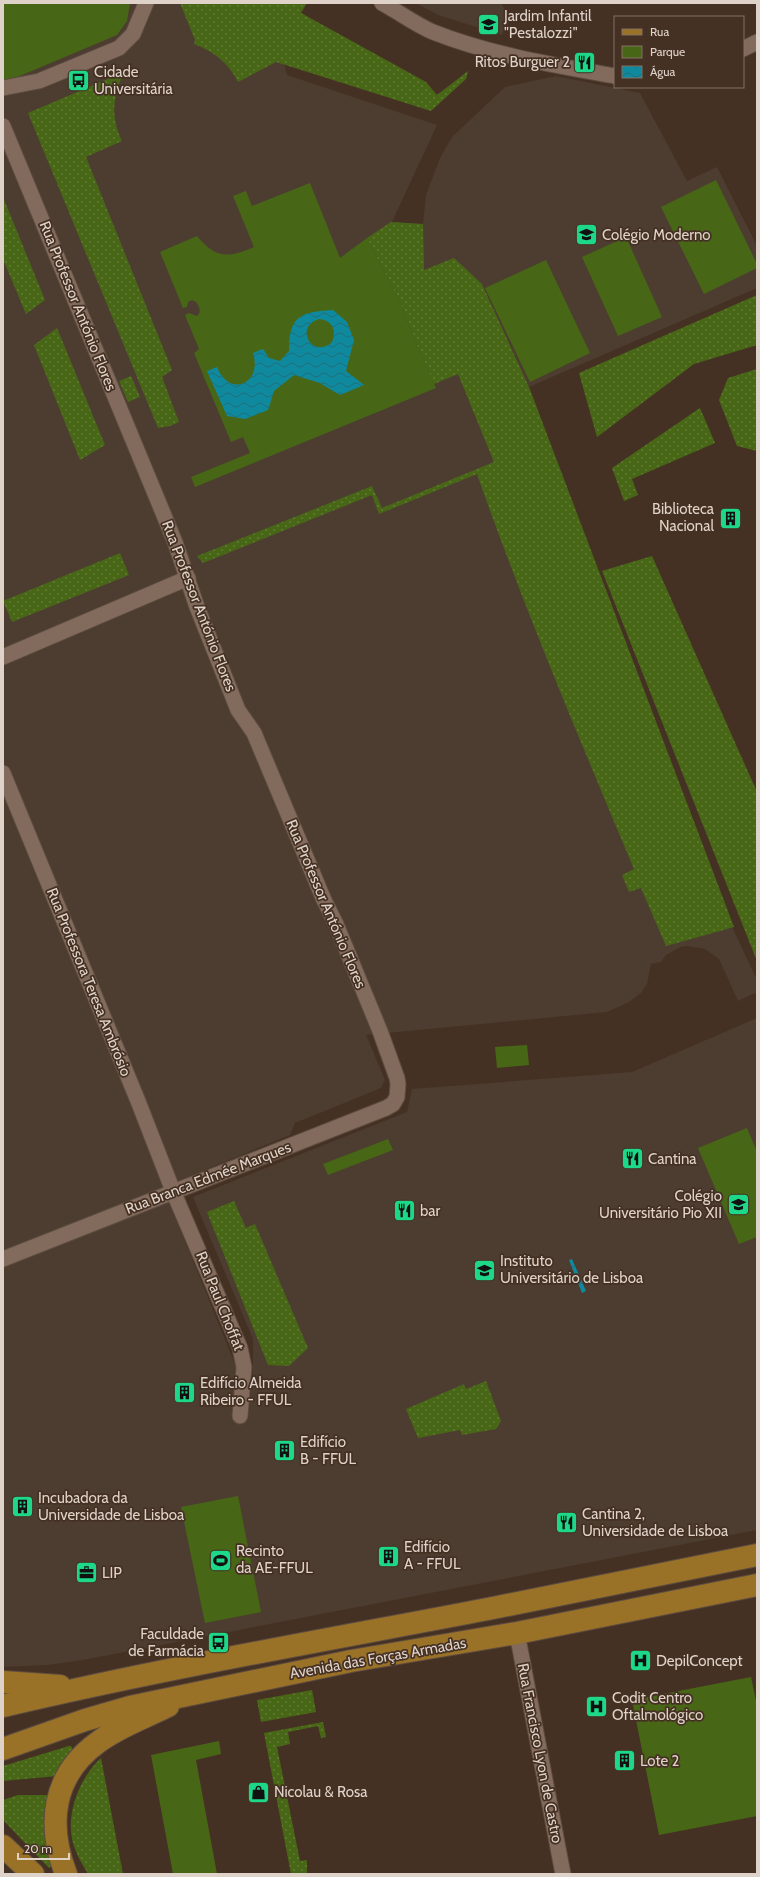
<svg xmlns="http://www.w3.org/2000/svg" width="760" height="1877" viewBox="0 0 760 1877" font-family="Cabin,sans-serif">
<style>
.education{fill:#4c3d30}
.grass{fill:url(#grass-dots)}
.green{fill:#486716}
.water{fill:url(#water-waves);fill-rule:evenodd}
.lines{fill:none;stroke-linecap:round;stroke-linejoin:round}
.street-casing{stroke:#5d4c41;stroke-width:17}
.primary-casing{stroke:#5d4c41;stroke-width:24}
.street{stroke:#826b5c;stroke-width:15}
.primary{stroke:#9a7227;stroke-width:22}
.labels{text-anchor:middle;stroke-width:3.5;stroke-linejoin:round;paint-order:stroke}
.poi-label{font-size:15px;fill:#dfd2c9;stroke:#453123;text-anchor:start}
.street-label{font-size:15px;fill:#dfd2c9;stroke:#453123}
</style>
<defs>
<pattern id="grass-dots" width="8" height="8" patternUnits="userSpaceOnUse"><rect width="8" height="8" fill="#486716"/><path d="M2 2h.1M6 6h.1" fill="none" stroke="#627c37" stroke-width="1.8" stroke-linecap="round"/></pattern>
<pattern id="water-waves" width="16" height="10" patternUnits="userSpaceOnUse"><rect width="16" height="10" fill="#0e899e"/><path d="M0 5q4-4 8 0t8 0" fill="none" stroke="#216f7c"/></pattern>
</defs>
<rect width="100%" height="100%" fill="#453123"/>
<g class="education">
<polygon points="3,3 268,3 287,75 437,125 392,222 423,224 426,195 440,158 452,137 505,87 556,76 640,93 687,181 717,167 757,246 757,288 529,387 482,284 516,466 757,980 757,998 755,993 738,1001 719,959 705,949 687,946 680,947 666,955 661,962 651,964 647,984 641,993 629,1002 607,1012 366,1035 385,1080 381,1088 295,1123 290,1135 163,1187 237,1369 233,1418 248,1420 253,1370 253,1339 193,1197 407,1112 412,1089 632,1072 757,1018 757,1530 83,1660 47,1665 3,1667"/>
<polygon points="416,3 501,3 508,15 502,35 438,15"/>
</g>
<g class="grass">
<path d="M180 3H307L301 13 426 82 437 95 468 71 466 79 431 111 276 62 238 82C229 63 213 51 194 44L195 40Z"/>
<path d="M124 72C113 96 110 116 122 141L86 157 172 370 162 377 179 422 170 426 158 428 28 113Z"/>
<polygon points="3,197 45,300 26,314 3,259"/>
<path d="M391 222 423 224 424 270 454 258 482 284 529 387 734 927 666 946 641 888 629 892 622 875 634 869C579 738 524 608 477 474L379 514 372 495 203 563 197 556 372 486 382 508 494 462 458 374 434 384 416 343 401 304 367 238Z"/>
<polygon points="757,295 757,345 694,364 597,437 579,373"/>
<polygon points="57,328 105,445 80,460 34,345"/>
<polygon points="757,369 757,451 737,446 719,400 728,378"/>
<polygon points="131,376 140,397 128,402 119,381"/>
<polygon points="700,408 715,443 632,479 638,495 624,501 612,468"/>
<polygon points="120,553 129,575 12,622 3,601"/>
<polygon points="652,556 757,792 757,961 602,571"/>
<polygon points="234,1201 246,1228 255,1224 308,1348 289,1366 268,1365 207,1212"/>
<polygon points="486,1381 501,1421 496,1429 462,1435 460,1430 418,1438 406,1409 464,1384 466,1389"/>
<polygon points="312,1690 316,1712 261,1722 257,1700"/>
<polygon points="323,1722 326,1737 321,1738 318,1726 288,1732 290,1744 277,1747 300,1861 307,1860 307,1874 291,1874 264,1733"/>
<polygon points="69,1746 71,1746 73,1750 57,1776 3,1781 3,1766"/>
<path d="M101 1758 123 1874H88C83 1865 77 1856 74 1846 64 1817 79 1778 101 1758Z"/>
<path d="M18 1795H50C44 1827 45 1834 51 1866L49 1868 3 1820V1800Z"/>
</g>
<g class="green">
<polygon points="3,3 130,3 127,21 117,35 3,83"/>
<polygon points="716,180 757,264 757,268 704,294 661,207"/>
<path d="M310 183 340 258 367 238 401 304 416 343 436 388 195 487 191 477 250 453 243 437 231 442 194 353 199 349 185 315 189 313 197 316C202 312 199 306 196 302L192 300 188 302 187 307 183 308 160 252 197 236C216 259 228 258 254 247L233 196 246 191 252 206Z"/>
<polygon points="626,237 662,317 618,336 582,257"/>
<polygon points="546,260 590,353 530,382 485,288"/>
<polygon points="527,1045 529,1065 497,1068 495,1047"/>
<polygon points="747,1128 757,1152 757,1237 739,1244 698,1148"/>
<polygon points="388,1139 393,1150 328,1175 323,1164"/>
<polygon points="238,1496 261,1612 205,1623 181,1507"/>
<polygon points="751,1677 757,1706 757,1816 659,1835 632,1700"/>
<polygon points="219,1741 221,1754 196,1760 217,1874 173,1874 151,1755"/>
</g>
<g class="water">
<path d="M333 310 347 322 354 340 346 371 364 385 340 395 320 383 294 375 274 391 268 410 245 419 227 416 207 371 217 367C228 397 263 386 253 353L263 349 269 358 280 361 289 351C289 315 301 312 333 310ZM319 319C332 320 337 330 332 342 313 360 293 327 319 319Z"/>
<polygon points="572,1259 586,1291 582,1293 569,1260"/>
</g>
<g class="lines">
<defs>
<g id="street">
<path d="M382 3C399 12 416 25 433 32 491 55 554 65 615 76"/>
<polyline points="743,49 757,42"/>
<polyline points="3,88 39,81 119,48 133,34 146,3"/>
<polyline points="3,126 175,542 197,607 238,710 254,733 324,900 336,924 380,1031 397,1078 398,1084 397,1097 393,1104 386,1108 3,1259"/>
<polyline points="3,657 188,578"/>
<polyline points="3,773 138,1101 173,1191 240,1348 244,1367 240,1416"/>
<polyline points="517,1633 563,1874"/>
</g>
<g id="primary">
<polyline points="3,1682 60,1686"/>
<path d="M3 1706C164 1668 326 1640 488 1609 578 1591 667 1573 757 1555"/>
<polyline points="3,1749 85,1720 130,1707 351,1661 517,1633 757,1585"/>
<polyline points="3,1846 33,1874"/>
<path d="M66 1874C47 1825 52 1776 97 1743 118 1727 144 1718 168 1706"/>
</g>
</defs>
<use href="#street" class="street-casing"/>
<use href="#primary" class="primary-casing"/>
<use href="#street" class="street"/>
<use href="#primary" class="primary"/>
</g>
<defs>
<symbol id="school-square" viewBox="-11 -11 22 22"><rect x="-9" y="-9" width="18" height="18" rx="4" fill="#1dd888" stroke="#453123"/><path d="M0-5L7-2L0 1L-7-2ZM-4 1L0 2.5L4 1V4Q0 6-4 4Z" fill="#111"/></symbol>
<symbol id="restaurant-square" viewBox="-11 -11 22 22"><rect x="-9" y="-9" width="18" height="18" rx="4" fill="#1dd888" stroke="#453123"/><path d="M-5-6h1v4h1v-4h1v4h1v-4h1v5L-1.5 .5V6h-2V.5L-5-1ZM5-6V6H3V1.5H1.5Q1.5-4 5-6Z" fill="#111"/></symbol>
<symbol id="bus-square" viewBox="-11 -11 22 22"><rect x="-9" y="-9" width="18" height="18" rx="4" fill="#1dd888" stroke="#453123"/><path d="M-5-6H5V4H4V6H2V4H-2V6H-4V4H-5ZM-3.5-4V0h7V-4ZM-3.5 1.2v1.5H-2V1.2ZM2 1.2v1.5H3.5V1.2Z" fill="#111"/></symbol>
<symbol id="building-square" viewBox="-11 -11 22 22"><rect x="-9" y="-9" width="18" height="18" rx="4" fill="#1dd888" stroke="#453123"/><path d="M-4-6H4V6H1V3H-1V6H-4ZM-2.5-4.3h1.7v1.8h-1.7ZM.8-4.3h1.7v1.8H.8ZM-2.5-1h1.7V.8h-1.7ZM.8-1h1.7V.8H.8Z" fill="#111"/></symbol>
<symbol id="university-square" viewBox="-11 -11 22 22"><rect x="-9" y="-9" width="18" height="18" rx="4" fill="#1dd888" stroke="#453123"/><path d="M0-5L7-2L0 1L-7-2ZM-4 1L0 2.5L4 1V4Q0 6-4 4Z" fill="#111"/></symbol>
<symbol id="stadium-square" viewBox="-11 -11 22 22"><rect x="-9" y="-9" width="18" height="18" rx="4" fill="#1dd888" stroke="#453123"/><path d="M0-5a6.5 5 0 1 0 0 10a6.5 5 0 1 0 0-10ZM-3.5-1.8h7v3.6h-7Z" fill="#111"/></symbol>
<symbol id="office-square" viewBox="-11 -11 22 22"><rect x="-9" y="-9" width="18" height="18" rx="4" fill="#1dd888" stroke="#453123"/><path d="M-6-3h4V-5.5h4V-3h4V5H-6ZM-1-4.5V-3h2v-1.5ZM-6 0V1H6V0Z" fill="#111"/></symbol>
<symbol id="hospital-square" viewBox="-11 -11 22 22"><rect x="-9" y="-9" width="18" height="18" rx="4" fill="#1dd888" stroke="#453123"/><path d="M-5-5h3v3.5h4V-5h3V5h-3V1.5h-4V5h-3Z" fill="#111"/></symbol>
<symbol id="shop-square" viewBox="-11 -11 22 22"><rect x="-9" y="-9" width="18" height="18" rx="4" fill="#1dd888" stroke="#453123"/><path d="M-5-2.5h2.3a2.7 3.5 0 0 1 5.4 0H5L5.5 6h-11ZM-1.5-2.5h3a1.5 2.3 0 0 0-3 0Z" fill="#111"/></symbol>
</defs>
<g fill-rule="evenodd">
<use href="#school-square" x="476" y="12" width="25" height="25"/>
<use href="#restaurant-square" x="572" y="50" width="25" height="25"/>
<use href="#bus-square" x="66" y="68" width="25" height="25"/>
<use href="#school-square" x="574" y="222" width="25" height="25"/>
<use href="#building-square" x="718" y="506" width="25" height="25"/>
<use href="#restaurant-square" x="620" y="1146" width="25" height="25"/>
<use href="#university-square" x="726" y="1192" width="25" height="25"/>
<use href="#restaurant-square" x="392" y="1198" width="25" height="25"/>
<use href="#university-square" x="472" y="1258" width="25" height="25"/>
<use href="#building-square" x="172" y="1380" width="25" height="25"/>
<use href="#building-square" x="272" y="1438" width="25" height="25"/>
<use href="#building-square" x="10" y="1494" width="25" height="25"/>
<use href="#restaurant-square" x="554" y="1510" width="25" height="25"/>
<use href="#building-square" x="376" y="1544" width="25" height="25"/>
<use href="#stadium-square" x="208" y="1548" width="25" height="25"/>
<use href="#office-square" x="74" y="1560" width="25" height="25"/>
<use href="#bus-square" x="206" y="1630" width="25" height="25"/>
<use href="#hospital-square" x="628" y="1648" width="25" height="25"/>
<use href="#hospital-square" x="584" y="1694" width="25" height="25"/>
<use href="#building-square" x="612" y="1748" width="25" height="25"/>
<use href="#shop-square" x="246" y="1780" width="25" height="25"/>
</g>
<g class="labels">
<g class="poi-label">
<text x="504" y="21">Jardim Infantil<tspan x="504" dy="17">"Pestalozzi"</tspan></text>
<text x="570" y="67" text-anchor="end">Ritos Burguer 2</text>
<text x="94" y="77">Cidade<tspan x="94" dy="17">Universitária</tspan></text>
<text x="602" y="240">Colégio Moderno</text>
<text x="714" y="514" text-anchor="end">Biblioteca<tspan x="714" dy="17">Nacional</tspan></text>
<text x="648" y="1164">Cantina</text>
<text x="722" y="1201" text-anchor="end">Colégio<tspan x="722" dy="17">Universitário Pio XII</tspan></text>
<text x="420" y="1216">bar</text>
<text x="500" y="1266">Instituto<tspan x="500" dy="17">Universitário de Lisboa</tspan></text>
<text x="200" y="1388">Edifício Almeida<tspan x="200" dy="17">Ribeiro - FFUL</tspan></text>
<text x="300" y="1447">Edifício<tspan x="300" dy="17">B - FFUL</tspan></text>
<text x="38" y="1503">Incubadora da<tspan x="38" dy="17">Universidade de Lisboa</tspan></text>
<text x="582" y="1519">Cantina 2,<tspan x="582" dy="17">Universidade de Lisboa</tspan></text>
<text x="404" y="1552">Edifício<tspan x="404" dy="17">A - FFUL</tspan></text>
<text x="236" y="1556">Recinto<tspan x="236" dy="17">da AE-FFUL</tspan></text>
<text x="102" y="1578">LIP</text>
<text x="204" y="1639" text-anchor="end">Faculdade<tspan x="204" dy="17">de Farmácia</tspan></text>
<text x="656" y="1666">DepilConcept</text>
<text x="612" y="1703">Codit Centro<tspan x="612" dy="17">Oftalmológico</tspan></text>
<text x="640" y="1766">Lote 2</text>
<text x="274" y="1797">Nicolau &amp; Rosa</text>
</g>
<g class="street-label">
<text transform="translate(78 306) rotate(68)" y="5">Rua Professor António Flores</text>
<text transform="translate(199 606) rotate(69)" y="5">Rua Professor António Flores</text>
<text transform="translate(326 904) rotate(67)" y="5">Rua Professor António Flores</text>
<text transform="translate(89 982) rotate(68)" y="5">Rua Professora Teresa Ambrósio</text>
<text transform="translate(208 1178) rotate(-21)" y="5">Rua Branca Edmée Marques</text>
<text transform="translate(220 1301) rotate(68)" y="5">Rua Paul Choffat</text>
<text transform="translate(378 1658) rotate(-10)" y="5">Avenida das Forças Armadas</text>
<text transform="translate(540 1753) rotate(79)" y="5">Rua Francisco Lyon de Castro</text>
</g>
</g>
<rect width="760" height="1877" fill="none" stroke="#dfd2c9" stroke-width="8"/>
<rect x="614" y="16" width="130" height="72" fill="#453123" stroke="#837165"/>
<rect x="622" y="29" width="20" height="6" fill="#9a7227" stroke="#837165"/>
<text x="650" y="36" font-size="12" fill="#dfd2c9">Rua</text>
<rect x="622" y="46" width="20" height="12" fill="#486716" stroke="#837165"/>
<text x="650" y="56" font-size="12" fill="#dfd2c9">Parque</text>
<rect x="622" y="66" width="20" height="12" fill="url(#water-waves)" stroke="#837165"/>
<text x="650" y="76" font-size="12" fill="#dfd2c9">Água</text>
<path d="M18 1853v6h51v-6" fill="none" stroke="#dfd2c9" stroke-width="2"/>
<text x="24" y="1853" font-size="12" fill="#dfd2c9" stroke="#453123" stroke-width="3" paint-order="stroke">20 m</text>
</svg>
